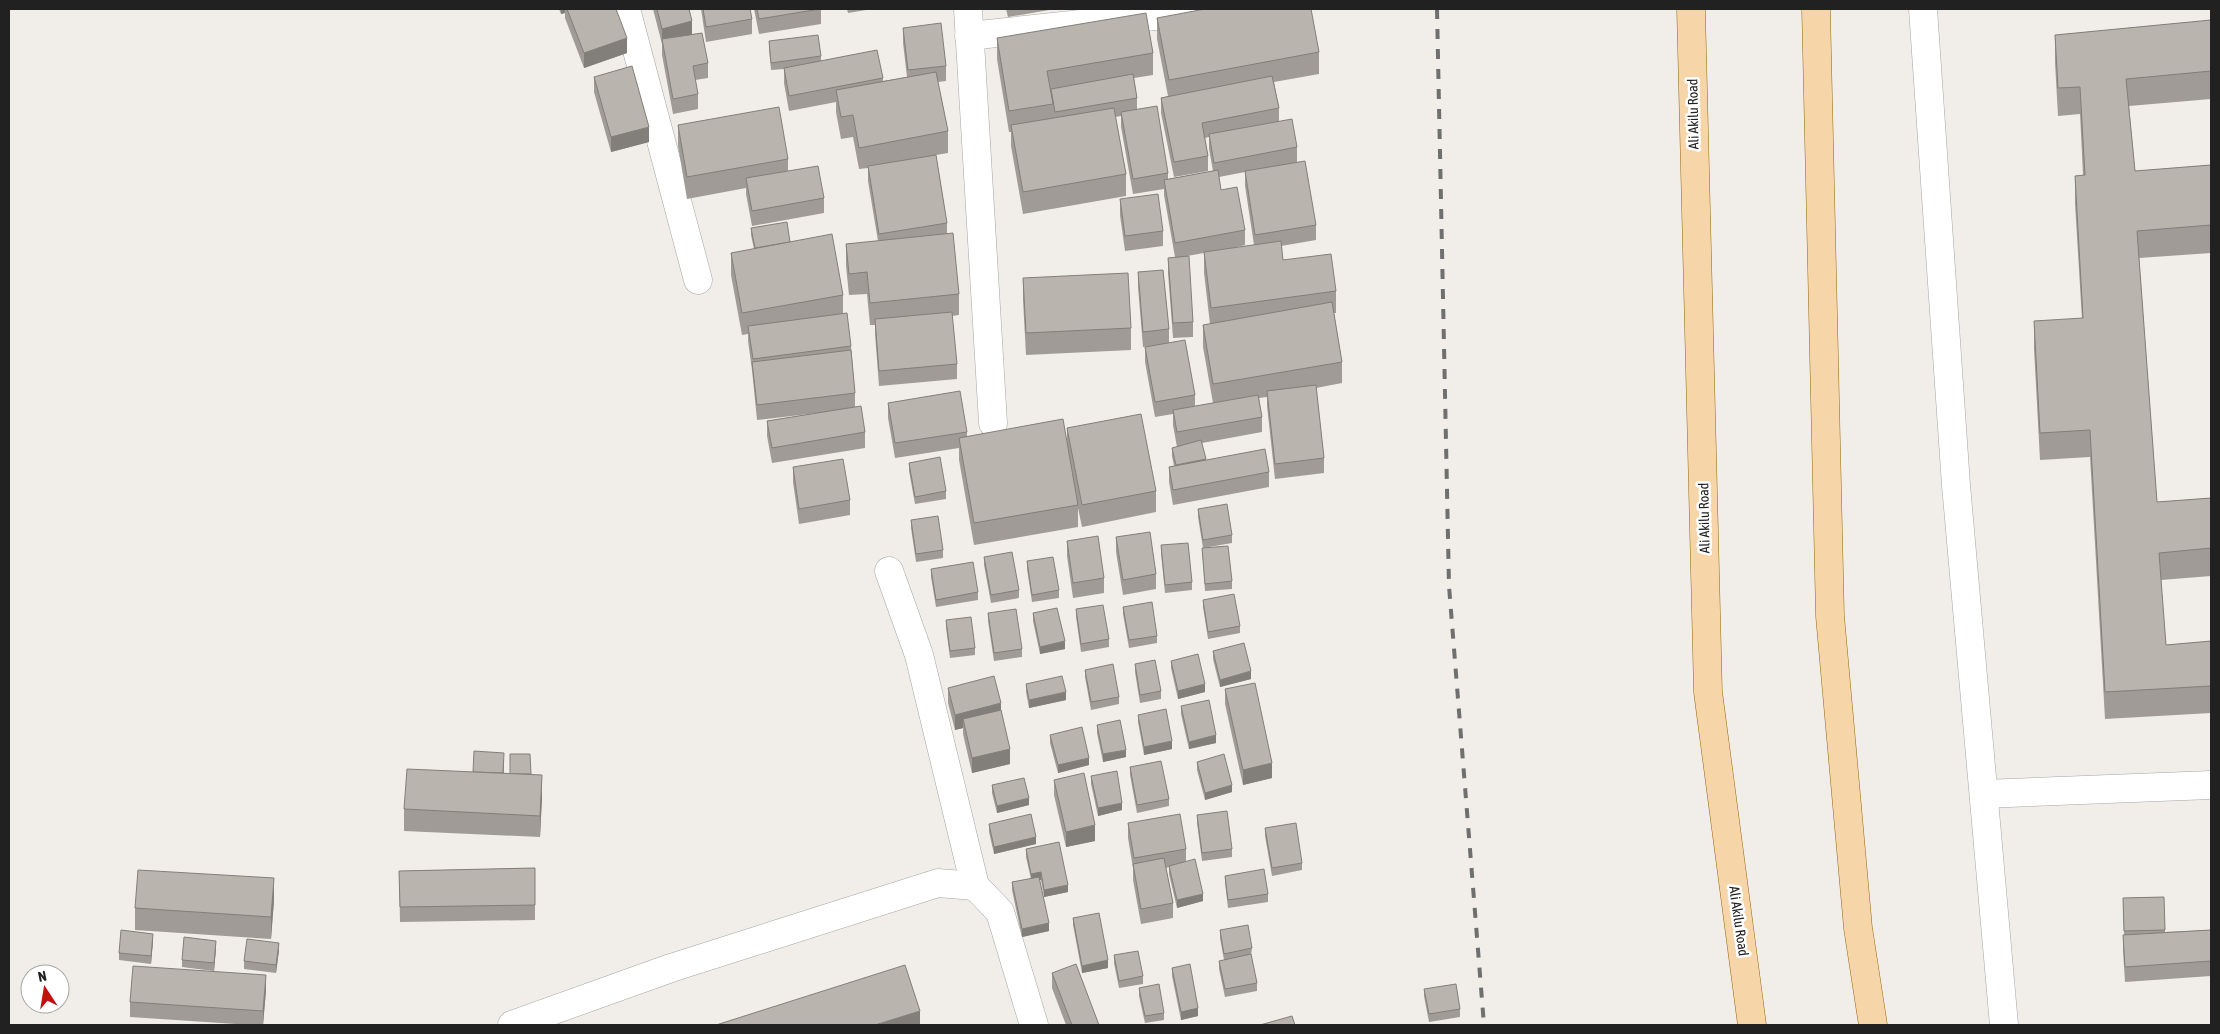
<svg xmlns="http://www.w3.org/2000/svg" width="2220" height="1034" viewBox="0 0 2220 1034" font-family="'Asap Condensed',sans-serif">
<style>
.lines{fill:none;stroke-linecap:round;stroke-linejoin:round}
.minor-casing{stroke:#a5a5a5;stroke-width:29}
.major-casing{stroke:#94670b;stroke-width:29}
.minor{stroke:#fff;stroke-width:28}
.major{stroke:#f6d5a9;stroke-width:28}
.rail{stroke:#6f6f6f;stroke-width:4;stroke-dasharray:10 10;stroke-linecap:butt}
.wall{fill:#a09b96;fill-rule:evenodd}
.shaded-wall{fill:#827e7a}
.building{fill:#bab4ae;stroke:#827e7a}
.labels{text-anchor:middle;stroke-width:5;stroke-linejoin:round;paint-order:stroke}
.street-label{font-size:14px;fill:#212121;stroke:#fff}
</style>
<rect width="100%" height="100%" fill="#f1eee9"/>
<g class="lines">
<defs>
<g id="minor">
<polyline points="626,9 698,280"/>
<polyline points="968,9 993,423"/>
<polyline points="1923,9 1956,485 2004,1025"/>
<polyline points="969,36 1220,9"/>
<polyline points="889,571 919,655 975,886 1000,912 1034,1025"/>
<polyline points="1984,794 2211,785"/>
<polyline points="512,1025 671,968 938,883 975,886"/>
</g>
<g id="major">
<polyline points="1691,9 1708,692 1752,1025"/>
<polyline points="1816,9 1830,616 1858,928 1873,1025"/>
</g>
</defs>
<use href="#minor" class="minor-casing"/>
<use href="#major" class="major-casing"/>
<use href="#minor" class="minor"/>
<use href="#major" class="major"/>
<polyline class="rail" points="1437,9 1449,586 1484,1025"/>
</g>
<g class="wall">
<polygon points="559,9 616,9 627,53 584,68 565,18 565,13 561,14"/>
<polygon points="653,9 689,9 692,34 708,63 708,78 695,80 698,94 698,109 673,114 662,55 662,44"/>
<polygon points="701,9 750,9 752,19 752,34 706,42"/>
<polygon points="754,9 821,9 821,24 759,34"/>
<polygon points="847,9 872,9 848,13"/>
<polygon points="1006,9 1055,9 1008,17"/>
<path d="M1157 18 1319 52V74L1274 82 1279 108V121L1297 147V162L1316 225V240L1281 246 1283 260 1336 291V313H1334L1342 362V383L1316 388 1324 458V473L1275 479 1267 406V397L1259 398 1262 417V432L1202 443 1206 460 1269 472V487L1173 505 1169 482V467L1174 466 1172 456V448L1177 447 1173 425V414L1155 417 1145 362V347L1156 345 1143 347 1138 287V272L1169 329V343L1195 395V406L1213 403 1203 347V325L1210 324 1204 273V253L1187 256 1193 322V337L1173 338 1168 273V258L1175 257 1164 195V189L1133 194 1121 127V116L1115 117 1126 174V196L1023 214 1011 146V132H1009L997 59V38L1153 53V75L1134 78 1137 98V109L1168 173V179L1213 171 1209 149V137L1205 138 1208 156V171L1174 177 1161 113V98L1168 96 1157 39ZM1245 172V186L1254 245 1233 248 1245 245V230L1221 190 1219 177Z"/>
<polygon points="2211,20 2211,99 2129,106 2135,171 2211,165 2211,253 2139,258 2157,502 2211,498 2211,576 2161,580 2166,645 2211,641 2211,713 2105,719 2090,457 2040,460 2034,349 2034,321 2082,319 2075,204 2075,176 2083,175 2080,114 2058,116 2055,63 2055,35"/>
<polygon points="903,28 946,66 946,81 938,82 948,131 948,153 936,155 947,223 947,234 959,294 959,315 952,316 957,364 957,379 879,386 875,334 875,325 870,325 867,294 849,295 846,266 846,244 878,241 868,181 868,168 859,169 853,137 841,139 836,112 836,102 789,111 784,83 784,69 771,70 769,49 769,41 821,56 821,61 883,78 883,81 907,77 903,43"/>
<polygon points="594,77 649,142 611,152 594,92"/>
<polygon points="678,125 788,159 788,171 824,198 824,213 752,226 746,194 746,188 687,199 678,146"/>
<polygon points="1120,199 1163,231 1163,246 1125,251 1120,215"/>
<polygon points="751,228 790,242 843,295 843,314 851,346 855,393 855,406 865,432 865,448 772,463 767,436 767,421 817,413 757,420 752,370 748,341 748,334 742,335 731,275 731,253 754,249 751,235"/>
<polygon points="1023,278 1131,328 1131,350 1026,355 1023,300"/>
<polygon points="888,403 967,432 967,436 1067,443 1067,428 1156,491 1156,512 1082,527 1078,508 1078,527 974,545 959,460 959,448 895,458 888,418"/>
<polygon points="909,463 946,491 946,499 915,504 909,471"/>
<polygon points="793,467 850,500 850,515 799,524 793,482"/>
<polygon points="1198,509 1232,535 1232,543 1203,548 1198,517"/>
<polygon points="911,520 943,550 943,558 916,562 911,528"/>
<polygon points="1116,537 1156,574 1156,589 1123,595 1116,552"/>
<polygon points="1067,541 1104,578 1104,593 1073,598 1067,556"/>
<polygon points="1161,545 1192,582 1192,590 1165,593 1161,553"/>
<polygon points="1202,548 1232,581 1232,589 1205,591"/>
<polygon points="984,557 1019,590 1019,598 991,603 984,565"/>
<polygon points="1027,561 1059,590 1059,598 1032,602 1027,569"/>
<polygon points="931,569 978,592 978,600 936,607 931,577"/>
<polygon points="1203,600 1240,626 1240,633 1208,639 1203,607"/>
<polygon points="1123,607 1157,636 1157,643 1129,648 1123,614"/>
<polygon points="1076,609 1109,639 1109,647 1081,652 1076,617"/>
<polygon points="988,613 1022,649 1022,657 994,661 988,621"/>
<polygon points="1033,613 1065,649 1040,654 1033,621"/>
<polygon points="946,620 975,648 975,655 950,658 946,628"/>
<polygon points="1213,651 1251,679 1220,687 1213,659"/>
<polygon points="1171,661 1205,692 1178,699 1171,668"/>
<polygon points="1135,664 1161,691 1161,699 1140,703 1135,672"/>
<polygon points="1085,670 1119,697 1119,704 1091,710 1085,677"/>
<polygon points="1026,684 1066,700 1029,708 1026,692"/>
<polygon points="948,688 1001,711 1010,764 972,773 963,734 963,728 955,730 948,703"/>
<polygon points="1225,689 1272,778 1243,785 1225,704"/>
<polygon points="1181,706 1216,743 1189,749 1181,714"/>
<polygon points="1138,715 1172,749 1144,755 1138,722"/>
<polygon points="1097,725 1126,757 1103,762 1097,733"/>
<polygon points="1050,735 1089,765 1058,773 1050,743"/>
<polygon points="504,761 504,773 531,774 542,797 540,837 404,831 404,809 473,772"/>
<polygon points="1197,762 1232,792 1205,800 1197,770"/>
<polygon points="1130,767 1169,799 1169,806 1137,813 1130,775"/>
<polygon points="1091,776 1122,810 1098,816 1091,784"/>
<polygon points="1054,780 1095,841 1066,847 1054,795"/>
<polygon points="992,785 1029,805 997,813 992,793"/>
<polygon points="1197,815 1232,849 1232,857 1202,861 1197,823"/>
<polygon points="1128,823 1186,849 1186,862 1203,901 1177,908 1169,874 1169,867 1166,868 1173,903 1173,918 1141,924 1133,880 1133,868 1128,838"/>
<polygon points="989,824 1036,844 994,854 989,832"/>
<polygon points="1265,828 1302,863 1302,870 1272,876 1265,836"/>
<polygon points="1026,849 1068,892 1044,897 1041,880 1039,880 1049,931 1022,937 1012,890 1012,882 1031,879 1026,857"/>
<polygon points="535,868 535,920 400,922 399,871"/>
<polygon points="1225,876 1268,894 1268,902 1228,908 1225,883"/>
<polygon points="2164,897 2165,932 2211,930 2211,976 2125,982 2123,950 2123,935 2124,935 2123,898"/>
<polygon points="274,900 271,939 135,930 135,908"/>
<polygon points="1073,918 1108,968 1082,973 1073,925"/>
<polygon points="1220,930 1252,948 1251,956 1257,983 1257,991 1225,997 1219,969 1219,961 1224,960 1220,938"/>
<polygon points="153,941 151,964 119,960 119,953"/>
<polygon points="216,948 214,971 182,967 182,960"/>
<polygon points="279,950 276,973 244,969 244,961"/>
<polygon points="1114,955 1143,976 1143,984 1119,988 1114,963"/>
<polygon points="1172,968 1198,1016 1181,1020 1172,976"/>
<polygon points="1052,973 1099,1025 1066,1025 1052,988"/>
<polygon points="1139,988 1164,1013 1164,1020 1145,1023 1139,996"/>
<polygon points="1424,989 1460,1009 1460,1017 1429,1022 1424,996"/>
<polygon points="266,990 263,1025 251,1025 130,1017 130,1002"/>
</g>
<g class="shaded-wall">
<polygon points="561,9 565,9 565,13 561,14"/>
<polygon points="692,21 692,36 662,39 662,44 662,29"/>
<polygon points="627,38 627,53 584,68 584,53"/>
<polygon points="649,127 649,142 611,152 611,137"/>
<polygon points="1065,641 1065,649 1040,654 1040,647"/>
<polygon points="1251,671 1251,679 1220,687 1220,680"/>
<polygon points="1205,684 1205,692 1178,699 1178,691"/>
<polygon points="1066,692 1066,700 1029,708 1029,700"/>
<polygon points="1001,703 1001,718 963,719 963,728 955,730 955,715"/>
<polygon points="1216,735 1216,743 1189,749 1189,742"/>
<polygon points="1172,741 1172,749 1144,755 1144,747"/>
<polygon points="1010,749 1010,764 972,773 972,758"/>
<polygon points="1126,750 1126,757 1103,762 1103,754"/>
<polygon points="1089,758 1089,765 1058,773 1058,765"/>
<polygon points="1272,763 1272,778 1243,785 1243,770"/>
<polygon points="542,775 542,797 540,837 540,816"/>
<polygon points="1232,785 1232,792 1205,800 1205,793"/>
<polygon points="1029,798 1029,805 997,813 997,806"/>
<polygon points="1122,803 1122,810 1098,816 1098,808"/>
<polygon points="1095,825 1095,841 1066,847 1066,832"/>
<polygon points="1036,837 1036,844 994,854 994,847"/>
<polygon points="1041,872 1041,880 1031,882 1031,874"/>
<polygon points="274,878 274,900 271,939 271,917"/>
<polygon points="1068,885 1068,892 1044,897 1044,890"/>
<polygon points="1203,894 1203,901 1177,908 1177,900"/>
<polygon points="1049,923 1049,931 1022,937 1022,929"/>
<polygon points="153,934 153,941 151,964 151,956"/>
<polygon points="216,941 216,948 214,971 214,963"/>
<polygon points="279,943 279,950 276,973 276,965"/>
<polygon points="1108,960 1108,968 1082,973 1082,966"/>
<polygon points="266,975 266,990 263,1025 263,1011"/>
<polygon points="1198,1008 1198,1016 1181,1020 1181,1012"/>
<polygon points="920,1011 920,1025 875,1025"/>
</g>
<g class="building">
<polygon points="567,9 616,9 627,38 584,53"/>
<polygon points="657,9 689,9 692,21 662,29"/>
<polygon points="703,9 750,9 752,19 706,27"/>
<polygon points="757,9 820,9 759,19"/>
<polygon points="1205,9 1311,9 1319,52 1169,80 1157,18"/>
<polygon points="1146,13 1153,53 1047,71 1053,104 1009,111 997,38"/>
<polygon points="2211,20 2211,71 2126,79 2135,171 2211,165 2211,225 2137,231 2157,502 2211,498 2211,548 2159,553 2166,645 2211,641 2211,686 2105,692 2090,430 2040,433 2034,321 2083,318 2075,176 2085,175 2080,87 2058,88 2055,35"/>
<polygon points="941,23 946,66 908,70 903,28"/>
<polygon points="702,33 708,63 693,66 698,94 673,99 662,39"/>
<polygon points="818,35 821,56 771,63 769,41"/>
<polygon points="877,50 883,78 789,96 784,68"/>
<polygon points="632,66 649,127 611,137 594,77"/>
<polygon points="936,72 948,131 859,148 853,115 841,117 836,90"/>
<polygon points="1133,74 1137,98 1055,112 1051,89"/>
<polygon points="1272,76 1279,108 1202,123 1208,156 1174,162 1161,98"/>
<polygon points="1157,106 1168,173 1133,179 1121,112"/>
<polygon points="779,107 788,159 687,177 678,125"/>
<polygon points="1114,108 1126,174 1023,192 1011,125"/>
<polygon points="1292,119 1297,147 1214,163 1209,134"/>
<polygon points="936,155 947,223 879,234 868,166"/>
<polygon points="1305,161 1316,225 1255,235 1245,171"/>
<polygon points="818,166 824,198 752,211 746,178"/>
<polygon points="1218,170 1221,190 1237,187 1245,230 1175,243 1164,180"/>
<polygon points="1158,194 1163,231 1125,236 1120,199"/>
<polygon points="787,222 790,242 755,248 751,228"/>
<polygon points="953,233 959,294 870,303 867,272 849,274 846,244"/>
<polygon points="832,234 843,295 742,313 731,253"/>
<polygon points="1281,241 1283,260 1331,254 1336,291 1211,308 1204,252"/>
<polygon points="1189,256 1193,322 1173,323 1168,258"/>
<polygon points="1163,270 1169,329 1143,332 1138,272"/>
<polygon points="1128,273 1131,328 1026,333 1023,278"/>
<polygon points="1332,302 1342,362 1213,384 1203,325"/>
<polygon points="952,312 957,364 879,371 875,319"/>
<polygon points="847,313 851,346 753,359 748,326"/>
<polygon points="1185,340 1195,395 1155,402 1145,347"/>
<polygon points="851,350 855,393 757,405 752,362"/>
<polygon points="1316,385 1324,458 1275,464 1267,391"/>
<polygon points="960,391 967,432 895,443 888,403"/>
<polygon points="1258,395 1262,417 1177,432 1173,410"/>
<polygon points="861,406 865,432 772,448 767,421"/>
<polygon points="1141,414 1156,491 1082,505 1067,428"/>
<polygon points="1063,419 1078,505 974,523 959,438"/>
<polygon points="1201,440 1206,459 1176,465 1172,448"/>
<polygon points="1265,449 1269,472 1173,490 1169,467"/>
<polygon points="940,457 946,491 915,497 909,463"/>
<polygon points="843,459 850,500 799,509 793,467"/>
<polygon points="1227,504 1232,535 1203,540 1198,509"/>
<polygon points="938,516 943,550 916,554 911,520"/>
<polygon points="1150,532 1156,574 1123,580 1116,537"/>
<polygon points="1098,536 1104,578 1073,583 1067,541"/>
<polygon points="1188,543 1192,582 1165,585 1161,545"/>
<polygon points="1228,546 1232,581 1205,584 1202,548"/>
<polygon points="1012,552 1019,590 991,595 984,557"/>
<polygon points="1053,557 1059,590 1032,595 1027,561"/>
<polygon points="973,562 978,592 936,600 931,569"/>
<polygon points="1234,594 1240,626 1208,632 1203,600"/>
<polygon points="1152,602 1157,636 1129,640 1123,607"/>
<polygon points="1103,605 1109,639 1081,644 1076,609"/>
<polygon points="1057,608 1065,641 1040,647 1033,613"/>
<polygon points="1016,609 1022,649 994,653 988,613"/>
<polygon points="971,617 975,648 950,651 946,620"/>
<polygon points="1244,643 1251,671 1220,680 1213,651"/>
<polygon points="1198,654 1205,684 1178,691 1171,661"/>
<polygon points="1155,660 1161,691 1140,695 1135,664"/>
<polygon points="1113,664 1119,697 1091,702 1085,670"/>
<polygon points="994,676 1001,703 955,715 948,688"/>
<polygon points="1062,676 1066,692 1029,700 1026,684"/>
<polygon points="1255,683 1272,763 1243,770 1225,689"/>
<polygon points="1209,700 1216,735 1189,742 1181,706"/>
<polygon points="1166,709 1172,741 1144,747 1138,715"/>
<polygon points="1001,710 1010,749 972,758 963,719"/>
<polygon points="1120,720 1126,750 1103,754 1097,725"/>
<polygon points="1082,727 1089,758 1058,765 1050,735"/>
<polygon points="474,751 504,753 503,773 473,772"/>
<polygon points="510,754 530,754 531,774 510,774"/>
<polygon points="1224,754 1232,785 1205,793 1197,762"/>
<polygon points="1161,761 1169,799 1137,805 1130,767"/>
<polygon points="407,769 542,775 540,816 404,809"/>
<polygon points="1117,771 1122,803 1098,808 1091,776"/>
<polygon points="1084,773 1095,825 1066,832 1054,780"/>
<polygon points="1024,778 1029,798 997,806 992,785"/>
<polygon points="1227,811 1232,849 1202,853 1197,815"/>
<polygon points="1031,814 1036,837 994,847 989,824"/>
<polygon points="1180,814 1186,849 1134,858 1128,823"/>
<polygon points="1296,823 1302,863 1272,868 1265,828"/>
<polygon points="1059,842 1068,885 1044,890 1041,872 1031,874 1026,849"/>
<polygon points="1164,858 1173,903 1141,909 1133,864"/>
<polygon points="1195,859 1203,894 1177,900 1169,866"/>
<polygon points="535,868 535,905 400,907 399,871"/>
<polygon points="1264,869 1268,894 1228,900 1225,876"/>
<polygon points="138,870 274,878 271,917 135,908"/>
<polygon points="1039,877 1049,923 1022,929 1012,882"/>
<polygon points="2164,897 2165,930 2124,931 2123,898"/>
<polygon points="1099,913 1108,960 1082,966 1073,918"/>
<polygon points="1248,925 1252,948 1224,954 1220,930"/>
<polygon points="121,930 153,934 151,956 119,953"/>
<polygon points="2211,930 2211,961 2125,967 2123,935"/>
<polygon points="184,937 216,941 214,963 182,960"/>
<polygon points="247,939 279,943 276,965 244,961"/>
<polygon points="1138,951 1143,976 1119,981 1114,955"/>
<polygon points="1251,954 1257,983 1225,989 1219,961"/>
<polygon points="1076,964 1099,1025 1072,1025 1052,973"/>
<polygon points="1190,964 1198,1008 1181,1012 1172,968"/>
<polygon points="905,965 920,1011 875,1025 716,1025"/>
<polygon points="133,966 266,975 263,1011 130,1002"/>
<polygon points="1159,984 1164,1013 1145,1016 1139,988"/>
<polygon points="1456,984 1460,1009 1429,1014 1424,989"/>
<polygon points="1292,1016 1295,1025 1260,1025"/>
</g>
<g class="labels">
<g class="street-label">
<text transform="translate(1693 114) rotate(-91)" y="5">Ali Akilu Road</text>
<text transform="translate(1704 518) rotate(-91)" y="5">Ali Akilu Road</text>
<text transform="translate(1739 921) rotate(82)" y="5">Ali Akilu Road</text>
</g>
</g>
<rect width="2220" height="1034" fill="none" stroke="#212121" stroke-width="20"/>
<g transform="translate(45 989) rotate(348)"><circle r="24" fill="#ffffff" stroke="#a6a6a6"/>
<path d="M0-4L9 19L0 12L-9 19Z" fill="#c40f0f"/>
<text y="-8" font-size="14" font-weight="bold" text-anchor="middle" fill="#212121">N</text>
</g>
</svg>
